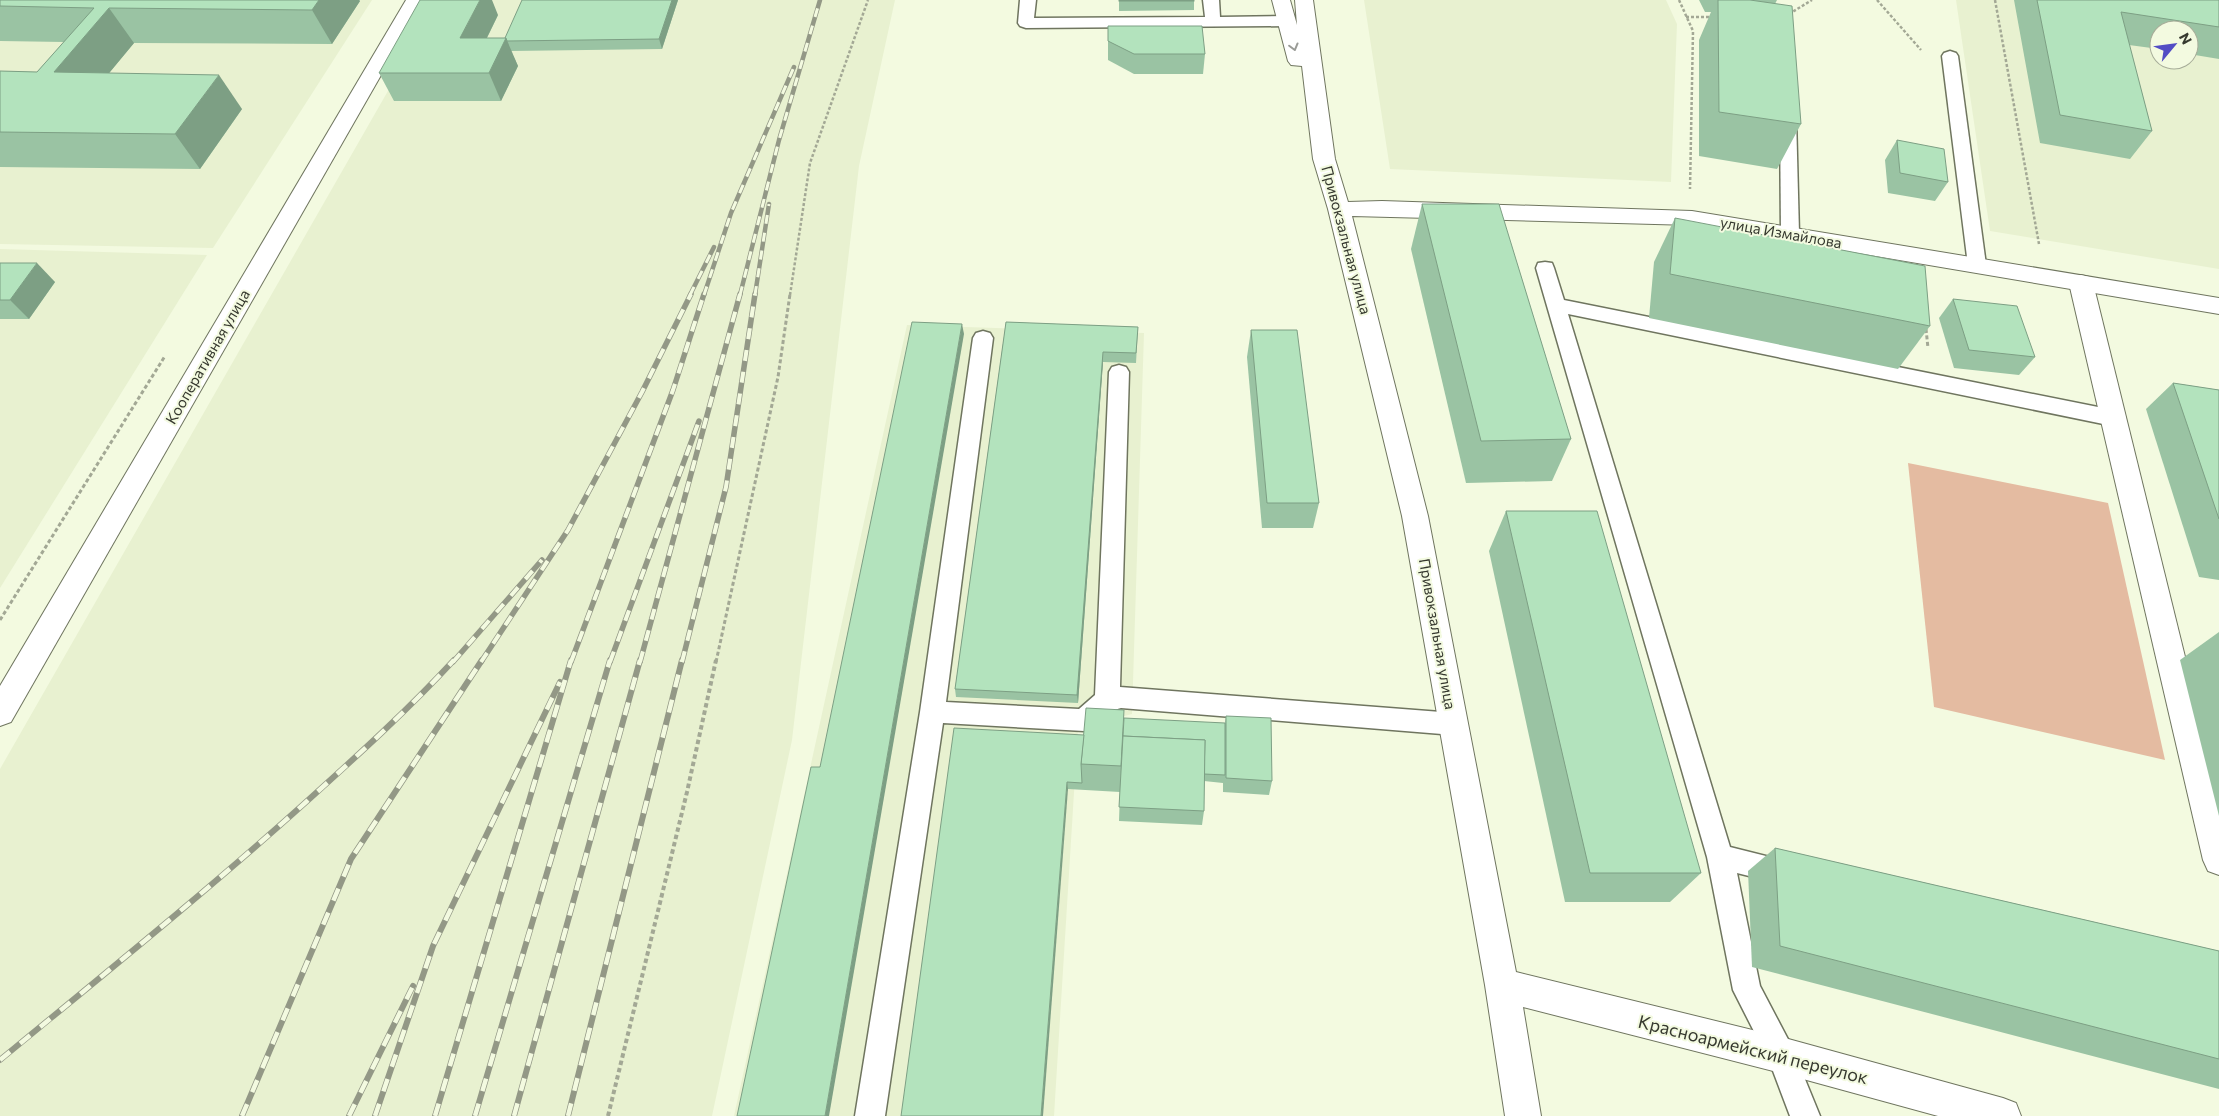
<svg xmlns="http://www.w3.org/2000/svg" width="2219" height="1116" viewBox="0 0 2219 1116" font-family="Commissioner,sans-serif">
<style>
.built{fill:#e8f1d0;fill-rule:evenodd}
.green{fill:#e4bba1}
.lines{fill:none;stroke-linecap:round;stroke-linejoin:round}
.service-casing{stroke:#6f755f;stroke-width:3}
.minor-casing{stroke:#6f755f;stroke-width:2}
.tertiary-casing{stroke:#6f755f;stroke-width:2}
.secondary-casing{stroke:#6f755f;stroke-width:2}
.path-far2{stroke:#a3a895;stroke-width:2.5;stroke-dasharray:3 2;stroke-linecap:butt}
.path-far1{stroke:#a3a895;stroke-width:3;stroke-dasharray:4 2.5;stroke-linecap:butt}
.path{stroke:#a3a895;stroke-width:4;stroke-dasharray:4.5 3;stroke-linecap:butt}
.service{fill:#fff;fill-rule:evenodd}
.minor{fill:#fff;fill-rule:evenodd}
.tertiary{fill:#fff;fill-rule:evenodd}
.secondary{fill:#fff;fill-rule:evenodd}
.rail-far2-casing{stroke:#939886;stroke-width:4.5}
.rail-far1-casing{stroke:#939886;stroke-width:5.5}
.rail-casing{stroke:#939886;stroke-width:6}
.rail-far2{stroke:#f3fae0;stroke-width:3;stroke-dasharray:9;stroke-linecap:butt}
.rail-far1{stroke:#f3fae0;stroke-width:4;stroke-dasharray:11;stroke-linecap:butt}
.rail{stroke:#f3fae0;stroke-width:4.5;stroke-dasharray:13;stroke-linecap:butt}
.wall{fill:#9ac3a3}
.shaded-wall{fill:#7d9f84}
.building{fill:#b3e3bd;stroke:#7d9f84}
.oneway{stroke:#9a9c97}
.labels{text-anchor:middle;stroke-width:4;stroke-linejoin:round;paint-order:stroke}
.street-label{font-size:15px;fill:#36392f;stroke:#f3fae0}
.near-street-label{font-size:18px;fill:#36392f;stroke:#f3fae0}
</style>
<rect width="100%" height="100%" fill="#f3fae0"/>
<g class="built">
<polygon points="0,0 372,0 213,248 0,244"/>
<polygon points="440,0 895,0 859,166 792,740 712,1116 0,1116 0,769"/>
<polygon points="1364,0 1666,0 1677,24 1671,182 1390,169"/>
<path d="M1956 0H2219V269L1990 231ZM2159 30H2189V60H2159Z"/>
<polygon points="0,249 207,255 0,588"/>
<polygon points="907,325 1144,333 1132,714 1078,728 1054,1116 734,1116"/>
</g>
<polygon class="green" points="1908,463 2108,503 2165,760 1934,707"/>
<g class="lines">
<defs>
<g id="service">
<polygon points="1020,0 1036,0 1034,18 1205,17 1203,0 1219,0 1220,17 1287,16 1293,18 1295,21 1293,24 1287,26 1026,28 1020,26 1018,23"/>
<polygon points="1950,51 1956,53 1958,56 1986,265 1984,270 1977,271 1970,270 1968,265 1942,56 1944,53"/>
<polygon points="1788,111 1794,112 1796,116 1799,234 1797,238 1790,240 1783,238 1781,234 1780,116 1782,112"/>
<polygon points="1545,262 1552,263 1554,268 1564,300 2113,410 2120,412 2123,418 2120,424 2113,426 1568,314 1730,847 1794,863 1798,872 1794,881 1785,885 1737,873 1760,986 1791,1045 1820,1116 1790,1116 1770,1063 1733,990 1707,857 1536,268 1538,263"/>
<path d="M983 331 990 333 993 338 946 702 1079 709 1095 695 1109 372 1112 367 1119 365 1126 367 1129 372 1120 687 1454 713 1463 716 1466 724 1463 732 1454 735 1121 708C1106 711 1098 726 1084 731L943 723 885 1116H855L920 712 973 338 976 333Z"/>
</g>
<polygon id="minor" points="2081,275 2089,277 2093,283 2219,795 2219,875 2208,871 2203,860 2069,283 2073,277"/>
<polygon id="tertiary" points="1272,0 1290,0 1297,25 1295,0 1313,0 1335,159 1348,202 1382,201 1692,211 2219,298 2219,314 1692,225 1352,216 1428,516 1516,972 1781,1037 2003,1098 2016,1103 2021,1116 1938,1116 1781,1073 1523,1007 1541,1116 1505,1116 1485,985 1402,516 1328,209 1313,159 1302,66 1291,65 1288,61"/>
<polygon id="secondary" points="406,0 424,0 11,722 0,726 0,686"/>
</defs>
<use href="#service" class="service-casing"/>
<use href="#minor" class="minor-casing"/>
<use href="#tertiary" class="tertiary-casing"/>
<use href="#secondary" class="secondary-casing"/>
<g class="path-far2">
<polyline points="1679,0 1693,31 1690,189"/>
<polyline points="1877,0 1921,50"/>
<polyline points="1995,0 2039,244"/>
<polyline points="1789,14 1812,0"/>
<polyline points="1686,17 1711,17"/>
<polyline points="790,295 810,163 868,0"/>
</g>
<g class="path-far1">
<polyline points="1926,329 1928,348"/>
<polyline points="0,620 165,356"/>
<polyline points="716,662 778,377 790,294"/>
</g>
<polyline class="path" points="608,1116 687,792 716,660"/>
<use href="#service" class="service"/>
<use href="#minor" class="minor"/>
<use href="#tertiary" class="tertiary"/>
<use href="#secondary" class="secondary"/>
<defs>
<g id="rail-far2">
<polyline points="690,295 714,247"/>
<polyline points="704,295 731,213 794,67"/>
<polyline points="740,295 779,140 820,0"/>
<polyline points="755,295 769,204"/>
</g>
<g id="rail-far1">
<polyline points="453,662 542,560"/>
<polyline points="481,662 568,530 642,392 691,294"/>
<polyline points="571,662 673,390 704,294"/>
<polyline points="610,662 699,421"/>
<polyline points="640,662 740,294"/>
<polyline points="682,662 726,487 755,294"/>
</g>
<g id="rail">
<path d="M0 1060C103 975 207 891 306 802 357 756 408 710 454 660"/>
<polyline points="242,1116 351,859 482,660"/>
<polyline points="349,1116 413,986"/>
<polyline points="375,1116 433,946 560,682"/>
<polyline points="435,1116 571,660"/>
<polyline points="475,1116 610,660"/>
<polyline points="514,1116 640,660"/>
<polyline points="568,1116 682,660"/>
</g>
</defs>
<use href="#rail-far2" class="rail-far2-casing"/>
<use href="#rail-far1" class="rail-far1-casing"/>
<use href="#rail" class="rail-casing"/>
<use href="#rail-far2" class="rail-far2"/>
<use href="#rail-far1" class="rail-far1"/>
<use href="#rail" class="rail"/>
</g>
<g class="wall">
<polygon points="0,0 359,0 360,1 332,44 134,43 109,73 242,109 200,169 0,167 0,71 37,72 64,42 0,41"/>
<polygon points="678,0 662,49 511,51 518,66 501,101 394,101 379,73 498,15 487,38 505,38"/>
<polygon points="1119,0 1194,0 1194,10 1119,11"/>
<polygon points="1699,0 1777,0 1775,4 1801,124 1777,169 1699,156 1699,40 1711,12 1705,12"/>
<polygon points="2014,0 2219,0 2219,59 2189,54 2189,30 2159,30 2159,49 2129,45 2152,131 2130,159 2040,143"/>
<polygon points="1108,26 1205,54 1203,74 1134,74 1108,60"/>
<polygon points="1897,140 1948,182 1935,201 1888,193 1885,160"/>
<polygon points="1422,204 1571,439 1552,481 1466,483 1411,249"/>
<polygon points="1675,218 1930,326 1898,369 1649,318 1654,262"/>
<polygon points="0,263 55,282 29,319 0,319"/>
<polygon points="1953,299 2035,357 2019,375 1954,368 1939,318"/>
<polygon points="1006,322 1138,327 1136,363 1103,362 1078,703 956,697 955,689"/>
<polygon points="1251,330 1319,503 1313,528 1262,528 1247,357"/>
<polygon points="2173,383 2219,390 2219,580 2199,577 2146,409"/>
<polygon points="1506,511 1701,873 1670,902 1565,902 1489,551"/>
<polygon points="2219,632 2219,816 2180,660"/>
<polygon points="1226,716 1272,781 1269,795 1223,792 1223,783 1204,781 1204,811 1202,825 1119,821 1120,792 1068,789 901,1116 1084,735 1225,723"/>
<polygon points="1775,848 2219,951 2219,1089 1752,967 1748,871"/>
</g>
<g class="shaded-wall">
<polygon points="319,0 359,0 360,1 332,44 312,10"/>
<polygon points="480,0 492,0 498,15 473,66 460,38"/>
<polygon points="672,0 678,0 662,49 659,39"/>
<polygon points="109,8 134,43 81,107 54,72"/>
<polygon points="506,38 518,66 501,101 489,73"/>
<polygon points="219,75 242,109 200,169 175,134"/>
<polygon points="37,263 55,282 29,319 10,300"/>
<polygon points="962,324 964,334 829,1116 825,1116"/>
<polygon points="1103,352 1103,362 1078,703 1077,695"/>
<polygon points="1067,782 1068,789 1043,1116 1041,1116"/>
</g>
<g class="building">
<polygon points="0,0 319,0 312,10 109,8 54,72 219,75 175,134 0,132 0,71 37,72 94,8 0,6"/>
<polygon points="420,0 480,0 460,38 506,38 489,73 379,73"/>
<polygon points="522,0 672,0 659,39 507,41 506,38 505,38"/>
<rect x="1119" y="0" width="75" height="1"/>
<polygon points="1718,0 1750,0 1792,6 1801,124 1719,112"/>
<polygon points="2037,0 2219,0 2219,27 2121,12 2152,131 2060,115"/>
<polygon points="1108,26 1202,26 1205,54 1134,54 1108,41"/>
<polygon points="1897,140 1944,149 1948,182 1900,173"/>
<polygon points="1422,204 1499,204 1571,439 1481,441"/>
<polygon points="1675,218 1925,266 1930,326 1670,274"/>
<polygon points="0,263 37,263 10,300 0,300"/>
<polygon points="1953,299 2017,306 2035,357 1969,350"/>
<polygon points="912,322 962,324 825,1116 737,1116 811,767 820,767"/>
<polygon points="1006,322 1138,327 1136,353 1103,352 1077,695 955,689"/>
<polygon points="1251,330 1297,330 1319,503 1267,503"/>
<polygon points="2173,383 2219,390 2219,519"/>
<polygon points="1506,511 1597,511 1701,873 1590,873"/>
<polygon points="1086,708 1124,710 1121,766 1081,764"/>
<polygon points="1226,716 1271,718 1272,781 1226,778"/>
<polygon points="1124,718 1225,723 1225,775 1204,774 1205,740 1123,736"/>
<polygon points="954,728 1084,735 1081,764 1082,783 1067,782 1041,1116 901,1116"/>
<polygon points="1123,736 1205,740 1204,811 1119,807"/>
<polygon points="1775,848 2219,951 2219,1059 1780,946"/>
</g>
<defs><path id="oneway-chevron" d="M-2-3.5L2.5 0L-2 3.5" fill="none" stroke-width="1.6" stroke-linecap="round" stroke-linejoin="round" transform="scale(1.25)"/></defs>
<use class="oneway" href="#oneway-chevron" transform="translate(1294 47) rotate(75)"/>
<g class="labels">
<g class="street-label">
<text transform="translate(1781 233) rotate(10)" y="5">улица Измайлова</text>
<text transform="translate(1346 240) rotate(75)" y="5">Привокзальная улица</text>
<text transform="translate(208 357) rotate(-60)" y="5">Кооперативная улица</text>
<text transform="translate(1437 634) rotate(80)" y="5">Привокзальная улица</text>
</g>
<g class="near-street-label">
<text transform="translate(1753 1050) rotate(14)" y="6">Красноармейский переулок</text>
</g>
</g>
<g transform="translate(2174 45) rotate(61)"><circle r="24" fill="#f3fae0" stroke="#a7ad99"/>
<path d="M0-4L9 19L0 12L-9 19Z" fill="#524dc4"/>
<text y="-8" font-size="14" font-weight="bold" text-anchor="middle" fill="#36392f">N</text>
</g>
</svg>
